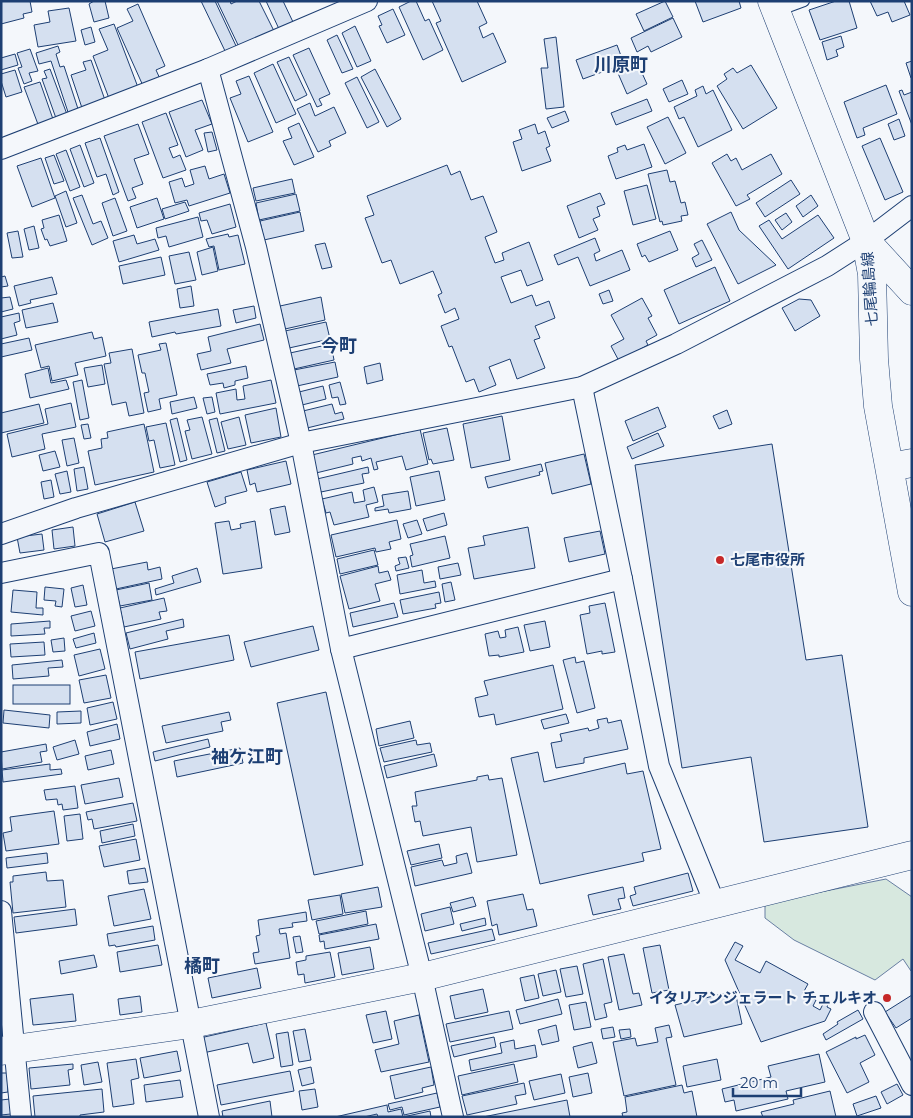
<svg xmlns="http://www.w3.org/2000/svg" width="913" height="1118" viewBox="0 0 913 1118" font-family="Montserrat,'Noto Sans JP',sans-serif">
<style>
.green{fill:#d7e8df;stroke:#687fa3}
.building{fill:#d5e0f0;stroke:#1d3f73}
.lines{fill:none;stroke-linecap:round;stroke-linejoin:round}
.lane-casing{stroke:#1d3f73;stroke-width:12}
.street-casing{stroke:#1d3f73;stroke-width:22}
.secondary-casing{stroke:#1d3f73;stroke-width:29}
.primary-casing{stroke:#1d3f73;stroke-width:29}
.lane{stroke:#f4f7fb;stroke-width:10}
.street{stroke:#f4f7fb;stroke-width:20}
.secondary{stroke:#f4f7fb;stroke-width:28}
.primary{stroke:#f4f7fb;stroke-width:28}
.poi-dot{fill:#c62828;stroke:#f4f7fb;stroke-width:2}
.labels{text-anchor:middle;stroke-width:4;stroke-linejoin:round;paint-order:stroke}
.street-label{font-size:15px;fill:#1d3f73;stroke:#f4f7fb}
.poi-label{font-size:15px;font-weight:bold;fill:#1d3f73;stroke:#f4f7fb;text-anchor:start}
.quarter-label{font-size:18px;font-weight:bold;fill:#1d3f73;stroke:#f4f7fb}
</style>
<rect width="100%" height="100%" fill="#f4f7fb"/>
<polygon class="green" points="886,879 912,897 911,971 903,959 875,980 794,940 765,918 765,903"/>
<g class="building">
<polygon points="1,1 30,1 32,12 23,14 24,18 1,24"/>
<polygon points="94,1 105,1 109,18 94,22 89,4"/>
<polygon points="201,1 215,1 237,48 226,53"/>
<polygon points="217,1 230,1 231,4 237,1 259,1 274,31 239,47"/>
<polygon points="266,1 283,1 293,22 279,29"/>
<polygon points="411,1 416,1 425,21 429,19 443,50 423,60 399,7"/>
<polygon points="432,1 477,1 487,23 479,27 483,38 493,33 506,62 462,82 436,23 441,21"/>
<polygon points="665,1 673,17 644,31 636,14"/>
<polygon points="695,1 739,1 741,8 703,22"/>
<polygon points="836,1 849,1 857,28 820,40 809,10"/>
<polygon points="870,1 904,1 910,15 892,22 888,12 877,16"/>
<polygon points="138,4 165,66 156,70 161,81 144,88 117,28 133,21 127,9"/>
<polygon points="69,8 76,41 38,47 34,25 50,22 48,11"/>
<polygon points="393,9 405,35 387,43 379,26 382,25 378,16"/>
<polygon points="673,18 682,37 651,52 648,46 637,52 631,38"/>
<polygon points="114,24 139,90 110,101 93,56 108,50 99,29"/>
<polygon points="355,26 371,61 357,67 342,33"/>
<polygon points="91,27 95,42 85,45 81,30"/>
<polygon points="337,35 353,69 342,73 327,40"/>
<polygon points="841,36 844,47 836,50 838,56 827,60 822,42"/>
<polygon points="556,37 564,107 546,109 541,68 548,68 544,39"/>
<polygon points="617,45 624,64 583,79 576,60"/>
<polygon points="58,46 60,52 56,54 60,67 64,66 80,115 70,118 51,61 39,64 36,53"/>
<polygon points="309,48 330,94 319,99 322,105 317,107 293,55"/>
<polygon points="30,49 38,71 29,73 32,81 24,84 18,68 22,67 17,53"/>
<polygon points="15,54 18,65 1,70 1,58"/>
<polygon points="289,57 307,95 295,101 277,62"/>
<polygon points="91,60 106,103 83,111 71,75 86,70 83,62"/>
<polygon points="912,61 912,77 911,78 906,63"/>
<polygon points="637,62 647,84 627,94 617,71"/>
<polygon points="273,64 296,114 276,123 254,73"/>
<polygon points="751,65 777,108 743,129 717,86 727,79 724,74 733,68 737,73"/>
<polygon points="50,69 68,117 57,121 42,79 47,78 44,71"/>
<polygon points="375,69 401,119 387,127 361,77"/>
<polygon points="15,70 22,92 6,97 1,81 1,74"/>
<polygon points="249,76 273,132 248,142 230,98 241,94 236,81"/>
<polygon points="357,77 379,122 367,128 345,83"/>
<polygon points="682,80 688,94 669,102 663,89"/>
<polygon points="40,82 54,122 39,127 24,87"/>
<polygon points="886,85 897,114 863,128 865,135 857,138 844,102"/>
<polygon points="703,86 706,94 713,90 732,130 698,147 684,117 679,119 674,107 697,96 695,90"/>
<polygon points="902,90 904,95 912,92 912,125 899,91"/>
<polygon points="647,99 652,111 616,125 611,113"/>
<polygon points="202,100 212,124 195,130 203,150 186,157 169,112"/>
<polygon points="310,103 315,116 334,107 346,133 329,141 331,146 318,152 297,109"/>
<polygon points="565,111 569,121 552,128 547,118"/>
<polygon points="166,113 178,145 169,148 173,158 180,155 186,170 163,178 142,122"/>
<polygon points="668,117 686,153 665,164 647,127"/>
<polygon points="899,119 905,136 894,140 888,124"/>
<polygon points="299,123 314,157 294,165 283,141 292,138 288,128"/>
<polygon points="138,124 149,154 134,159 143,184 132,188 136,198 128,201 104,136"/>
<polygon points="535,124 538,134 545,131 550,146 546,148 551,161 522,171 513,142 522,139 519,130"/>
<polygon points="212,132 217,150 208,152 204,133"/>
<polygon points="100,138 119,192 113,195 106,174 97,177 85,143"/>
<polygon points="880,138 903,192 885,200 862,146"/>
<polygon points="644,144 652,167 616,179 608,156 618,152 617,148 625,145 627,150"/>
<polygon points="80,145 94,183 84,187 70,149"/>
<polygon points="66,150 80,187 70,191 56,154"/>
<polygon points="727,154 731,161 736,158 742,170 771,154 782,174 747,195 750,199 736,206 712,163"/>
<polygon points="54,155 64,181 54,184 45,158"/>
<polygon points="41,158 55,198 32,207 17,166"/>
<polygon points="447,165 451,175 460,171 471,200 483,196 497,232 485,237 495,263 504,260 502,253 529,242 543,280 527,286 521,270 501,277 511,303 532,295 536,306 549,301 555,318 535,326 540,338 534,340 545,368 517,379 510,359 489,367 496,385 479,392 474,379 466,382 452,346 449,347 441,326 459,319 455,308 445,313 438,295 442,293 433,271 400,284 391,260 382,263 365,218 374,215 367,196"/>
<polygon points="205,166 209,179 224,174 230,193 189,206 187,200 175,203 169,182 182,178 185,187 194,184 190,170"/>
<polygon points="667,170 670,182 675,181 681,203 685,202 688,215 681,216 682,221 663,225 662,221 660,222 648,174"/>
<polygon points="292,179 295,193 256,201 253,188"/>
<polygon points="791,180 800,194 765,217 756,203"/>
<polygon points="647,185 656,219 633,225 624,191"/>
<polygon points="66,191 77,223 66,227 55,196"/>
<polygon points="600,193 605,204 597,207 600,216 593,219 598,230 579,238 567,206"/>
<polygon points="296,194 300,211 259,220 256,203"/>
<polygon points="82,195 93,224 101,221 108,238 92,245 73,198"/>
<polygon points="811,195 818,206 803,217 796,206"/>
<polygon points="115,198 127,231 113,236 102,203"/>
<polygon points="157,198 164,219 137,228 130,207"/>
<polygon points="185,202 189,211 165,219 162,209"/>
<polygon points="230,204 236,227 212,234 207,220 201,221 199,213"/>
<polygon points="300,212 304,231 264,240 260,221"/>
<polygon points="731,212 739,230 776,265 738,284 707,224"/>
<polygon points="786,213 792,222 782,230 775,220"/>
<polygon points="59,215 67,241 50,246 47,239 45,240 41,229 44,228 42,220"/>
<polygon points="818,215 834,238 788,269 759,226 769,220 782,239"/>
<polygon points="198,217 203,237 169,247 166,236 158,238 156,228"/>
<polygon points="34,226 39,248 29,250 24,229"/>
<polygon points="18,231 23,257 12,258 7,233"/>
<polygon points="670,231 678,250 649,262 645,255 642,257 637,244"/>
<polygon points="228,234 229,237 238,235 245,264 219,270 214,246 209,247 206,239"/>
<polygon points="134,235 137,244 155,239 159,250 119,262 113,241"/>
<polygon points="595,238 600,251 594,254 596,261 622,250 630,270 590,286 578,257 558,265 554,255"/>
<polygon points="702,240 712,260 696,267 692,258 699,254 694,244"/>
<polygon points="325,243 332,267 322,269 315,245"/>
<polygon points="213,247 218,271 202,275 197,252"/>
<polygon points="189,252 196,280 175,284 169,256"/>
<polygon points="161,257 165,275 123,284 119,266"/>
<polygon points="715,267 730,301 679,324 664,290"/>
<polygon points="5,276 8,286 1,287 1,277"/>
<polygon points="52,277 57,294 30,300 31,303 19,306 14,286"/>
<polygon points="191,286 194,306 180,308 177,289"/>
<polygon points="609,290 613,301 603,304 599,294"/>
<polygon points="10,297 13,309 1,312 1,298"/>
<polygon points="321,297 325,320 285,329 280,306"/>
<polygon points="642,298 652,316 648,318 657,335 646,341 648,345 619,361 611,346 624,339 611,315"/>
<polygon points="799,299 811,300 820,316 795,331 782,308"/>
<polygon points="53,303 58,322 26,328 22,310"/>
<polygon points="254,306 256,318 236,323 233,310"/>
<polygon points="218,309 221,326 176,334 175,332 152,337 149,322"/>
<polygon points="19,313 20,321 14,323 17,335 1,339 1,317"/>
<polygon points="326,322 330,339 289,348 285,331"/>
<polygon points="260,324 264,340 227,349 231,363 201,370 197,354 211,351 208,337"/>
<polygon points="92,332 94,339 102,337 106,356 75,363 78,375 52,381 49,366 41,368 35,345"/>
<polygon points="29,338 32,350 1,357 1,344"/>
<polygon points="166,343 177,395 159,399 161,409 148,412 144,393 149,392 145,373 142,373 138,355 161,350 159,344"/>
<polygon points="331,344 334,360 294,369 290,353"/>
<polygon points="132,349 144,413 129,416 126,402 112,405 104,364 111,363 109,353"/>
<polygon points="335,362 338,377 297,386 294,370"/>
<polygon points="380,363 383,380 367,384 364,367"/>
<polygon points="102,365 105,384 88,387 84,368"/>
<polygon points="246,366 248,378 235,381 235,385 224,388 223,383 210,385 207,374"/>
<polygon points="48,368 51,383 66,380 69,389 30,398 25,374"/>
<polygon points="82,380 89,418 80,420 73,382"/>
<polygon points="271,380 276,403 220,414 216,393 236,389 237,400 245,399 243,386"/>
<polygon points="340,382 346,404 340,405 338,397 332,398 329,385"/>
<polygon points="323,386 326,399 302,405 299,392"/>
<polygon points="194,397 197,408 172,414 170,402"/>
<polygon points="212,397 215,412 207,414 203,398"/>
<polygon points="71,403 76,427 42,434 45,449 12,457 7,434 48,424 45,409"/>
<polygon points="39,404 44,423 1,433 1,413"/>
<polygon points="332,404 335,414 342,412 344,419 307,428 303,411"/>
<polygon points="658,407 666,427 633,441 625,421"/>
<polygon points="276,408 281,437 251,443 245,415"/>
<polygon points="727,410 732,424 719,429 713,416"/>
<polygon points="502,416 510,460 471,468 463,424"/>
<polygon points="202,417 212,454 192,459 185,431 190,430 187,420"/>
<polygon points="239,417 246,445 228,449 221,422"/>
<polygon points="177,418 187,460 180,462 170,420"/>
<polygon points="217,418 225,451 217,453 209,420"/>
<polygon points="166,423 175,465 160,468 154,440 149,441 146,427"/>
<polygon points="88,424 91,438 84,439 81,425"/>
<polygon points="144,424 154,472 95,485 88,451 102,448 101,439 108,438 107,432"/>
<polygon points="447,428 454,460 433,464 431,459 429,460 423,433"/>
<polygon points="420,429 428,464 406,470 402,456 376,462 378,469 374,470 371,458 362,461 361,456 352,458 353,464 316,473 312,455"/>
<polygon points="658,433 664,446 632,459 627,447"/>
<polygon points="74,438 79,463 67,466 62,440"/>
<polygon points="772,444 806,660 842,655 868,827 764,842 751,757 682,768 635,465"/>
<polygon points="55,451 60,467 43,471 39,455"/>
<polygon points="584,454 591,484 552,494 545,463"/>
<polygon points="286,461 291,484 257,492 255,483 250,485 247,470"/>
<polygon points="541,464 543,471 539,472 540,475 488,488 485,477"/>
<polygon points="84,467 88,489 77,491 74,469"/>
<polygon points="368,467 369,473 362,474 364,483 321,492 317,479"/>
<polygon points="67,471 71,492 60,494 55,474"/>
<polygon points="439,471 445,500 416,506 410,477"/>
<polygon points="241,472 247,491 225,497 226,503 215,507 207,482"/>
<polygon points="51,480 54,497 44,499 41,482"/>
<polygon points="374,487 378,502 366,505 369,517 334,525 330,512 326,513 322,499 352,492 354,503 365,501 363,490"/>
<polygon points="408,491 411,509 389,513 388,509 375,511 375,508 384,506 382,495"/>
<polygon points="135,502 144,531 105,542 97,514"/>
<polygon points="285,506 290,532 275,535 270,509"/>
<polygon points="444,513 447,525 427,531 423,519"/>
<polygon points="397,520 401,539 389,542 391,549 376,552 375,548 336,557 331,535"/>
<polygon points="417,520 422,534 408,538 403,524"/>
<polygon points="229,521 231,530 241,528 240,524 255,521 262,568 223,574 215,523"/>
<polygon points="73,527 75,546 54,549 52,530"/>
<polygon points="528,527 535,568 474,579 468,548 485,545 483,536"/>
<polygon points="600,531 605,554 569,562 564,538"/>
<polygon points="42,534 44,550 20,553 17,537"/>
<polygon points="445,536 450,558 412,567 410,556 413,555 410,544"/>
<polygon points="374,550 378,565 340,574 337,559"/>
<polygon points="406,557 409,568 396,571 395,566 400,564 398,558"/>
<polygon points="147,562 148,570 160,567 162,579 116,589 111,569"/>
<polygon points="458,563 461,575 440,579 438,567"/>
<polygon points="378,566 379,573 388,571 391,580 375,584 380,601 349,609 340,576"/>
<polygon points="197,568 201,582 156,595 155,589 174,583 172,576"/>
<polygon points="422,570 424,583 435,581 436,587 400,594 397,575"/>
<polygon points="451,582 455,600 445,602 442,584"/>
<polygon points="149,583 152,600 120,606 116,590"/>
<polygon points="83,585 87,605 75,607 71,588"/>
<polygon points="45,587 64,589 62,607 55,606 56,601 44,600"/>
<polygon points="13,590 37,592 36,608 43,608 43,615 11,612"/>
<polygon points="439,592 441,603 435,604 436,608 403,614 400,600"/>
<polygon points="164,598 167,611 159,612 161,619 124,627 120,608"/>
<polygon points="394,603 398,617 353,627 350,613"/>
<polygon points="605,603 615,652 602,654 602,651 587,654 580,615 590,613 589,606"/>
<polygon points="91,611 95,626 75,631 71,616"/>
<polygon points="183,619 184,627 166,631 168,639 130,649 126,633"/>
<polygon points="50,621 50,628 44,628 45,634 11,636 11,624"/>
<polygon points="545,621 550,647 530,651 524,625"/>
<polygon points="313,626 319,650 251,667 244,642"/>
<polygon points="518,627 524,652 499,657 499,655 489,656 485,634 498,631 500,638 506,637 505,630"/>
<polygon points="94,633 96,643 76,648 73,639"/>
<polygon points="229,635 234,660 140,679 135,652"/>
<polygon points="64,638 65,651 53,652 51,640"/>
<polygon points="44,642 45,655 11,657 10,644"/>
<polygon points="100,649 105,669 79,676 74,655"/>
<polygon points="575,657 576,663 584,661 595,708 577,713 563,660"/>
<polygon points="62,660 63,667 48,668 49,676 13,679 12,665"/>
<polygon points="553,665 563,709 496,725 494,714 479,717 475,698 488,695 484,681"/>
<polygon points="106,675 111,698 84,703 79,680"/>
<rect x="13" y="685" width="57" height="19"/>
<polygon points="326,692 363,865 314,875 277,703"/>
<polygon points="113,702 117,719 90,725 87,708"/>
<polygon points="4,710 50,715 49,728 3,723"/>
<polygon points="81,711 81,723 57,724 57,712"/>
<polygon points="229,712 231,720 221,722 223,731 166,743 162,726"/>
<polygon points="566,714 569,723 544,729 541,720"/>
<polygon points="607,718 608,723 621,720 628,749 584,758 584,763 556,768 551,743 562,741 560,734 588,728 589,731 599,728 597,720"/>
<polygon points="410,721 414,738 379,746 376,729"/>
<polygon points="117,724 120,739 90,746 87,732"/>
<polygon points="208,739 210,747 155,761 153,752"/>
<polygon points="75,740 79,754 57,760 53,747"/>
<polygon points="416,740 417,745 430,743 432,752 384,762 380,748"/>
<polygon points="46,744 47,751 40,752 42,762 2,769 1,752"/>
<polygon points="240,748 243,763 177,777 174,761"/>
<polygon points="111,750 114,764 88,770 85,756"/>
<polygon points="538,752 544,782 625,763 627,774 643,771 661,849 642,853 644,861 540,884 511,758"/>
<polygon points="434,754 437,766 387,778 384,766"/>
<polygon points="50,764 50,770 61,769 62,774 3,782 2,770"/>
<polygon points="488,775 489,780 502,778 517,855 477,862 471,827 423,836 420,821 415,822 412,806 417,806 415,792 477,780 477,777"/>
<polygon points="119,778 123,797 85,804 81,785"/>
<polygon points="75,786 78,808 63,810 62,804 58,805 57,799 46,800 44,790"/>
<polygon points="133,803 137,821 94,829 92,819 88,820 86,812"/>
<polygon points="54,811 59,844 6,851 3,833 12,831 10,817"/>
<polygon points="80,814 83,839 67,841 64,816"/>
<polygon points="133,824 135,836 102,843 100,831"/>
<polygon points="136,839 140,860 104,867 99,846"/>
<polygon points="439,844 442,858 411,865 407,851"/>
<polygon points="47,853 48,863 7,868 6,858"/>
<polygon points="467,853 472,873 415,886 411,867 442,860 444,866 457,863 456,856"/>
<polygon points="145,868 148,882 129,884 127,871"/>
<polygon points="46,872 47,881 63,880 66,907 13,913 10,882 13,882 13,876"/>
<polygon points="688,873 693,891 633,906 630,896 636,894 634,887"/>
<polygon points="378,887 382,907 345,913 341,894"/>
<polygon points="623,887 625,898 618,899 621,909 593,915 588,895"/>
<polygon points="144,889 151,919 114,926 108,896"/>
<polygon points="523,894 527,910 533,909 537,926 499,935 497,924 492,926 487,901"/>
<polygon points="340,895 343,914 312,920 308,900"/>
<polygon points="473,897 476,906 453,912 450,903"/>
<polygon points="450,907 454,924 425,931 421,914"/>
<polygon points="75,909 77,925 16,933 14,917"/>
<polygon points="366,911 368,924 319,934 316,921"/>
<polygon points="306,912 307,921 292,923 293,927 279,929 280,934 286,933 290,958 255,964 253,953 259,952 256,936 260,935 258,920"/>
<polygon points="485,918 486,925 462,931 460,924"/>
<polygon points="376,924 379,939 325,949 324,941 320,942 319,935"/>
<polygon points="153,926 155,940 116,947 115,945 109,946 107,934"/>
<polygon points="492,929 495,940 431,954 428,943"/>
<polygon points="300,936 303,952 296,953 293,937"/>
<polygon points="735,942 743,946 735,960 760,973 766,961 808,984 803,993 816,1000 813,1006 820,1010 824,1002 828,1004 827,1007 831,1009 825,1021 761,1042 725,960"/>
<polygon points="158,945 162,965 120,972 117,952"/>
<polygon points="660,945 669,990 652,993 643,948"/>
<polygon points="370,947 374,969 342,975 338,953"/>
<polygon points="330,952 335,977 305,983 304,974 298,975 296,962 306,960 306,956"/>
<polygon points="624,954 633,994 639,993 642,1005 619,1010 608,957"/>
<polygon points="94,955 97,967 61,974 59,961"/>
<polygon points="603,959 612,1002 604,1004 607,1017 595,1020 583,964"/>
<polygon points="577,966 583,994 566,997 560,969"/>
<polygon points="257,968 261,988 212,998 208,978"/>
<polygon points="556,970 561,992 543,996 538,974"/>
<polygon points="534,975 539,998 525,1001 520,978"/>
<polygon points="483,989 488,1012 455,1019 450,996"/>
<polygon points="735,991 742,1024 684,1037 675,1005"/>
<polygon points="73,994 76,1021 33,1025 30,999"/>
<polygon points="912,995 912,1018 896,1028 885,1012"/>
<polygon points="140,996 142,1012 120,1015 118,999"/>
<polygon points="558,999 562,1014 520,1024 516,1010"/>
<polygon points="586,1002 591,1027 574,1030 569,1005"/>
<polygon points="858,1010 863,1019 826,1040 823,1034 838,1024 837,1022"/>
<polygon points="386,1011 392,1039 373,1043 366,1015"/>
<polygon points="509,1011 513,1029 450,1042 446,1024"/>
<polygon points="419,1015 429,1062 381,1072 375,1050 399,1044 394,1021"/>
<polygon points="266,1023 274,1058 253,1063 248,1043 203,1053 200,1038"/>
<polygon points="556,1025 559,1041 542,1045 538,1030"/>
<polygon points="669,1025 672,1037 666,1038 676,1085 624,1096 613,1042 635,1038 637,1046 658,1042 655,1028"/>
<polygon points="613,1027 615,1037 603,1039 601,1029"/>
<polygon points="305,1029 311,1060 299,1062 293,1031"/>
<polygon points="630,1029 631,1037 621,1039 619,1030"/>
<polygon points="288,1032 293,1065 281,1067 276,1034"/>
<polygon points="865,1035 875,1055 860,1063 869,1082 847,1093 826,1052 856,1037 856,1039"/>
<polygon points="494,1037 496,1047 454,1057 451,1046"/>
<polygon points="514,1040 515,1049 535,1045 537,1057 471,1071 469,1060 502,1053 500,1043"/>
<polygon points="592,1042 597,1063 578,1068 573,1047"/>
<polygon points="177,1051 181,1071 144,1078 140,1058"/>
<polygon points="819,1054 825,1082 786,1091 788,1099 736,1111 734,1100 725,1102 722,1089 771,1077 768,1066"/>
<polygon points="136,1059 139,1078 131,1080 134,1104 113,1107 107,1063"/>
<polygon points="717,1059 721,1080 687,1087 683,1066"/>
<polygon points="98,1062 102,1082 84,1085 81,1065"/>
<polygon points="73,1064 73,1069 68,1070 70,1085 31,1089 29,1068"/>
<polygon points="514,1064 518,1082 462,1095 458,1076"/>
<polygon points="311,1067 314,1083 302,1086 298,1070"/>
<polygon points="431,1067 434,1085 422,1088 423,1092 395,1099 390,1076"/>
<polygon points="290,1071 294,1091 221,1105 217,1085"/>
<polygon points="1,1073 7,1073 8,1092 1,1093"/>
<polygon points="588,1073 592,1093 573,1097 569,1077"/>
<polygon points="561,1074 565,1093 534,1100 529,1081"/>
<polygon points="180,1080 183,1097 146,1102 144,1085"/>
<polygon points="524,1083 526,1094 515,1096 517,1104 467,1115 462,1096"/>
<polygon points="897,1084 903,1095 887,1104 881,1092"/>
<polygon points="682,1085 684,1093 692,1091 697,1117 623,1117 622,1113 627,1112 625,1097"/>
<polygon points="102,1089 104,1112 80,1115 80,1117 35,1117 33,1096"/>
<polygon points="315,1089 318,1107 302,1110 299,1091"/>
<polygon points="830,1091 836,1117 763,1117 761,1112 794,1104 793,1100"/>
<polygon points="437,1093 440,1107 404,1115 402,1107 390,1110 388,1104"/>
<polygon points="876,1096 881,1108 857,1116 853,1104"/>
<polygon points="10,1099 11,1114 1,1115 1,1100"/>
<polygon points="567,1100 570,1117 483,1117"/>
<polygon points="270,1101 272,1117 223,1117 222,1111"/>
<polygon points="387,1105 388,1112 401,1109 403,1117 430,1111 431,1117 378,1117 377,1114 364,1117 335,1117"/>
</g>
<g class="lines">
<defs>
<polyline id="lane" points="777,11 804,1"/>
<g id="street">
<polyline points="208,69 256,247 301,443 341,649 422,977 453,1117"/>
<polyline points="1,149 208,69 367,1"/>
<polyline points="582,387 622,579 659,766 715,904"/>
<polyline points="1,534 76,508 301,443 582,387 676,344 827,266 866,241 912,206"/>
<polyline points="1,573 99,553 209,1117"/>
<polyline points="341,649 622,579"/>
<polyline points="1,911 21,1117"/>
<polyline points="874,1012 912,1085"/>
</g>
<g id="secondary">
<polyline points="866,241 912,291"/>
<polyline points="890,467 912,463"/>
<polyline points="1,1051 191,1024 422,977 912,855"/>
</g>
<polyline id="primary" points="772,1 866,241 872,274 874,359 878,406 912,592"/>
</defs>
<use href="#lane" class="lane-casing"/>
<use href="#street" class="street-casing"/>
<use href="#secondary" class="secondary-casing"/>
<use href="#primary" class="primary-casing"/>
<use href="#lane" class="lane"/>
<use href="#street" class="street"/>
<use href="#secondary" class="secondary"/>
<use href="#primary" class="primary"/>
</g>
<g class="poi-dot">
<circle cx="720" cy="560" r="5"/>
<circle cx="887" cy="998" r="5"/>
</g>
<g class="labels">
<g class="street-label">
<text transform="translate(870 289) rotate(-94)" y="5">七尾輪島線</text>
</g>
<g class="poi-label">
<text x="730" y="565">七尾市役所</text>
<text x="877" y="1003" text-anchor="end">イタリアンジェラート チェルキオ</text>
</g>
<g class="quarter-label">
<text x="621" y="71">川原町</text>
<text x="339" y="352">今町</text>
<text x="247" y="763">袖ケ江町</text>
<text x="202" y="972">橘町</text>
</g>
</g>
<rect width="913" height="1118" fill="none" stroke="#1d3f73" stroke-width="5"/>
<path d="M733 1088v8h68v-8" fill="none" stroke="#1d3f73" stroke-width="2.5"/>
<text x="740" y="1088" font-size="15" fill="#1d3f73" stroke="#f4f7fb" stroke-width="4" paint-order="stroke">20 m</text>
</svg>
